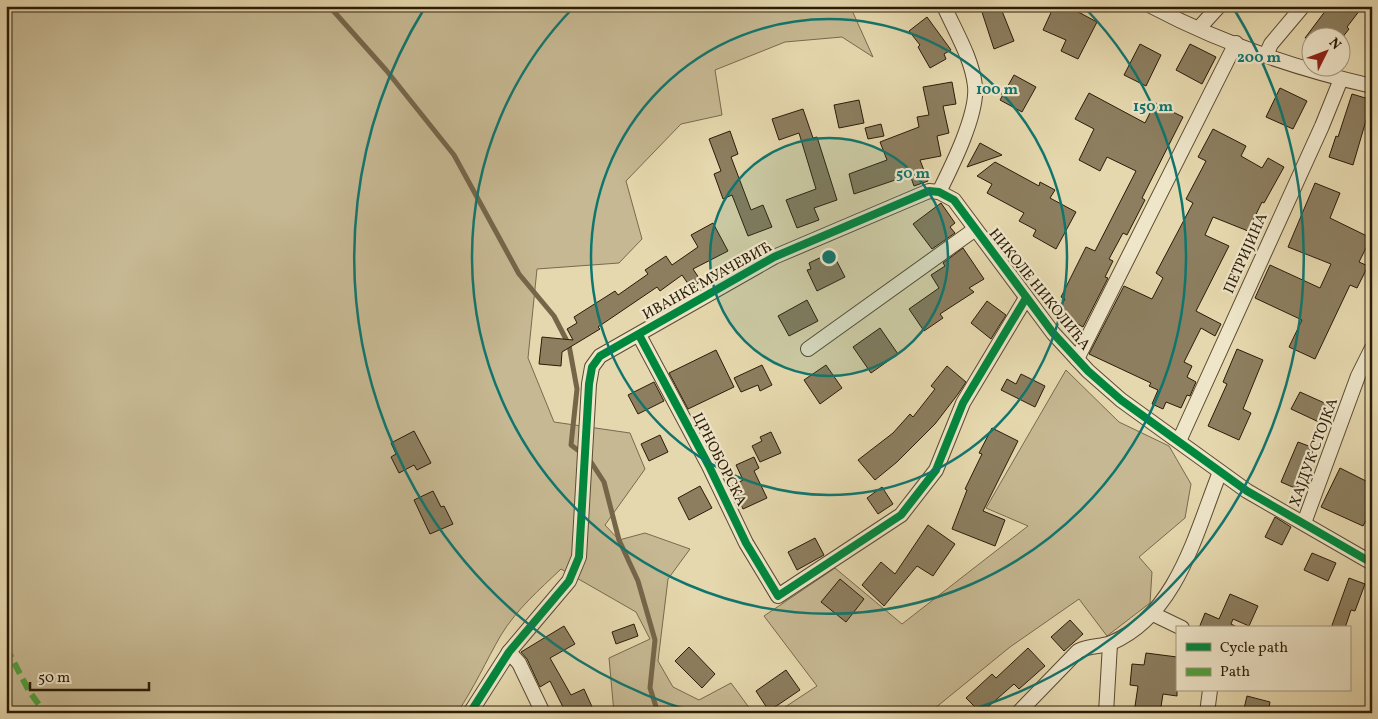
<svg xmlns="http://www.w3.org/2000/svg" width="1378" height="719" viewBox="0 0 1378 719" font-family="Vollkorn,serif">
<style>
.green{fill:#c6b892;stroke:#786a4e}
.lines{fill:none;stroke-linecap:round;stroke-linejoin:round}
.stream{stroke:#75664a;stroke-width:5}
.building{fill:#8c7e5f;stroke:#2b1c09}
.minor-casing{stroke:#5a4b32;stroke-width:16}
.minor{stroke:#efe6ca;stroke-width:14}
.quiet{stroke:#51a13e;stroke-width:6;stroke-dasharray:12 6;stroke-linecap:butt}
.cycleway-casing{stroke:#efe6ca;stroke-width:11}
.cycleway{stroke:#00873e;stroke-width:8}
.ring{fill:none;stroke:#0f766e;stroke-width:2.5}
.labels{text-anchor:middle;stroke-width:4.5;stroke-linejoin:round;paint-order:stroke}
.street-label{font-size:15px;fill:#2b1c09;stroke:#efe6ca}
.centre{fill:#0f766e;stroke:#efe6ca;stroke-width:2.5}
.ring-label{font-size:15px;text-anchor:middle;font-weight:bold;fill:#0f766e;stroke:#efe6ca;stroke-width:4.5;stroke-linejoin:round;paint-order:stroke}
</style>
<rect width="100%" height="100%" fill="#e6d8ae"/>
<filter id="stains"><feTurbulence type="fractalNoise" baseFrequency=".004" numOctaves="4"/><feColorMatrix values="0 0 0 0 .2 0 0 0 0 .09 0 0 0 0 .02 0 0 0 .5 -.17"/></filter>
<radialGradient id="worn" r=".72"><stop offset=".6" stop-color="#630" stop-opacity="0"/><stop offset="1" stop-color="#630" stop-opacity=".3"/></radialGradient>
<g class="green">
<path d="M6 6H850L873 57 842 37 785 42 715 70 722 115 681 124 626 181 642 239 619 263 537 269 528 358 554 422 630 433 645 469 605 525 619 540 645 533 690 549 668 579 658 661 673 687 699 700 731 683 753 713H614L609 658 650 639 636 612 561 569C539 590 517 609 501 635 486 661 474 688 457 713H6Z"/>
<polygon points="1066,370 1119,422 1169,446 1191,484 1185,518 1139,557 1152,572 1150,603 1107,636 1079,599 1010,647 929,713 776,713 817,686 764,616 835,568 902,624 1028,526 986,508"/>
</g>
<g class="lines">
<g class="stream">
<polyline points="329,6 386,70 454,155 519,274 554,316 569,345 577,389 571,445 579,451"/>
<polyline points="589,459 604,482 619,540 638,581 655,640 650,688 658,713"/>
</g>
</g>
<g class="building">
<polygon points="980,6 1000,6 1014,41 994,49"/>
<polygon points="1054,6 1067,6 1097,22 1078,59 1061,51 1066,40 1043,30"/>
<polygon points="1329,6 1363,6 1347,27 1349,29 1342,38 1305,38"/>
<polygon points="927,17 951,50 944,54 946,59 930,68 918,47 920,45 909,31"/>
<polygon points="1140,44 1161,55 1146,86 1124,75"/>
<polygon points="1190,44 1216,57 1202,84 1176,70"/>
<polygon points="1014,75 1036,87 1022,112 1000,100"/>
<polygon points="952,82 956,104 943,106 949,133 937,136 941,156 920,160 928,181 914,186 910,175 854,194 849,174 887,160 880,142 919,127 917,117 929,115 923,87"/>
<polygon points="1280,88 1307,101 1293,129 1266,117"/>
<polygon points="1089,93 1145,123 1155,103 1183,117 1142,198 1145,200 1127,235 1123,233 1109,259 1113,261 1105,277 1108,278 1083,327 1057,313 1065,299 1061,297 1086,247 1095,251 1136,171 1107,157 1100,171 1079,160 1094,129 1075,119"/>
<polygon points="1352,94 1372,100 1353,165 1329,157 1336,136 1338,137"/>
<polygon points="859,100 864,123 839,128 834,105"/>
<polygon points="803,109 813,138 817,137 837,200 814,208 819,220 797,228 786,200 816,189 799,133 779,140 772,119"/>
<polygon points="881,124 884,136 868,139 865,128"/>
<polygon points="1213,129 1246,146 1241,156 1262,168 1268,158 1284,167 1264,203 1262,202 1248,231 1213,217 1205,235 1229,246 1196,311 1221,324 1215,336 1201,328 1184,362 1192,366 1187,377 1196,382 1190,396 1187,395 1181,408 1166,402 1163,409 1152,404 1158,390 1149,386 1151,383 1089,354 1124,286 1152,299 1163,278 1156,273 1193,203 1186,199 1206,161 1198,157"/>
<polygon points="730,131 738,154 731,157 751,210 763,205 772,227 748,236 732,195 723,199 714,174 721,171 709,139"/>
<polygon points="980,143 1002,155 967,167"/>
<polygon points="995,162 1039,186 1040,182 1055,190 1050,198 1076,212 1056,249 1033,236 1036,230 1019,221 1024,213 987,193 992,184 977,176"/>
<polygon points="1315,183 1340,193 1330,218 1371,238 1359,262 1368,266 1357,288 1350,285 1315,359 1289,347 1302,320 1255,298 1270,265 1320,288 1331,264 1288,247"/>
<polygon points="941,203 955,223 950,227 955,233 932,249 913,224"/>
<polygon points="713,223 728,251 693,269 701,281 691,288 682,275 660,291 657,287 598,327 600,329 562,352 561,366 539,364 542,337 573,340 567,329 577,323 574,317 615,291 618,295 648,274 645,270 666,256 672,265 698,247 691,235"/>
<polygon points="963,248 984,279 969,288 974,292 940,314 943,318 924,331 909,309 939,288 931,275 945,266 943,263"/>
<polygon points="832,252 845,277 817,291 807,270 811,269 809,263"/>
<polygon points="807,300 818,321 789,336 778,316"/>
<polygon points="987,301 1006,315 991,339 971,323"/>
<polygon points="880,328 898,354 871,373 853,347"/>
<polygon points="1237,349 1263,360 1243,409 1251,413 1239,440 1208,426 1227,384 1223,382"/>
<polygon points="716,350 734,387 688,409 669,373"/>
<polygon points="762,365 772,385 760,391 758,385 741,392 734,378"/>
<polygon points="826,365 842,388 820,404 804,380"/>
<polygon points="947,366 966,382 958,394 935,424 897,462 875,480 858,460 893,433 910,414 913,417 935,389 931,386"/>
<polygon points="1021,374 1045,386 1035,407 1001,390 1007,379 1016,384"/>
<polygon points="654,382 664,401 638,414 628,395"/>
<polygon points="1300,392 1329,405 1321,423 1291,409"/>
<polygon points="992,428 1018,441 983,511 1005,520 995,546 952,529 967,490 965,489 982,454 979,453"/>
<polygon points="414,431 431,463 417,470 414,465 399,473 391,457 396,454 391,443"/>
<polygon points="771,432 781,453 760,462 752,446 762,441 760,437"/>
<polygon points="660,435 668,452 649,461 641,444"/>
<polygon points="1298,442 1314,448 1297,489 1281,482"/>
<polygon points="754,457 759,468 754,471 767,498 743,509 732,486 743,480 736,465"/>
<polygon points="1340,468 1372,484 1372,509 1363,526 1321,507"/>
<polygon points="700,486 712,508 689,520 678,498"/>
<polygon points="882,487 893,504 878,514 867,498"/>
<polygon points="433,491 441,507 444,506 453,524 430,534 414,500"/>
<polygon points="1275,517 1291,527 1282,545 1265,537"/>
<polygon points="928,525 955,544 933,576 917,566 884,606 862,585 881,562 895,574"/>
<polygon points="815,538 824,555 797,570 788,552"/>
<polygon points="1312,553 1336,563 1328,581 1304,570"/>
<polygon points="1349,578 1365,584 1355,611 1351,610 1345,628 1331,628"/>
<polygon points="840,579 864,599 846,622 821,602"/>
<polygon points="1230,594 1258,606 1249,626 1233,619 1231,624 1239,628 1199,628 1205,613 1219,619"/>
<polygon points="1070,620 1083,634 1064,651 1051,637"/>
<polygon points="634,624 638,636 616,644 612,632"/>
<polygon points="564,626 575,644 550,658 571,695 584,689 593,709 585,713 566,713 550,681 540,687 527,659 521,652"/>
<polygon points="689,647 715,674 702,688 675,661"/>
<polygon points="1028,648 1045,666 1019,689 1014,684 981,713 966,698 992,674 996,678"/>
<polygon points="1146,653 1177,657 1177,696 1163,694 1160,713 1134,713 1138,686 1130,685 1132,664 1144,665"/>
<polygon points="786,670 800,690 769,711 756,691"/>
<polygon points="1247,696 1270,702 1268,713 1243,713"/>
</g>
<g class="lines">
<defs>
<g id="minor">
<path d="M1151 6C1219 42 1297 69 1372 86"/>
<polyline points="1199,28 1219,6"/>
<polyline points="1266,55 1271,44 1303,6"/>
<path d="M939 192C952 166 978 114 975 86 972 58 955 31 944 6"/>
<polyline points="639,335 709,466 746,543 778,596 901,515 936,470 963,403 1026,298"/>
<polyline points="808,349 974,230"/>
<polyline points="1077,359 1236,43"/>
<polyline points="1179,441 1322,126 1341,79"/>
<polyline points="1304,523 1358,376 1372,348"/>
<polyline points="1153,614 1182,628"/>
<polyline points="509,652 519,663 543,713"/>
<polyline points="470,713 509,652 569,581 579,557 589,384 592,367 600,356 774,257 929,191 939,192 954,200 1053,333 1088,371 1121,400 1247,491 1372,563"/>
<path d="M1018 713 1078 651C1091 645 1101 647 1111 643 1177 615 1196 532 1220 472"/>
<polyline points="1106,713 1110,644"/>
<polyline points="1207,713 1210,690"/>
</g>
</defs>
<use href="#minor" class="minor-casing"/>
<use href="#minor" class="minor"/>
<polyline class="quiet" points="6,647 29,691 45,713"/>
<defs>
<g id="cycleway">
<polyline points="639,335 709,466 746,543 778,596 901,515 936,470 963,403 1026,298"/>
<polyline points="470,713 509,652 569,581 579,557 589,384 592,367 600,356 774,257 929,191 939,192 954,200 1053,333 1088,371 1121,400 1247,491 1372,563"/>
</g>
</defs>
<use href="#cycleway" class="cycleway-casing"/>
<use href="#cycleway" class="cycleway"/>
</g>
<circle cx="829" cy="257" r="119" fill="#0f766e" fill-opacity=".12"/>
<g class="ring">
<circle cx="829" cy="257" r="119"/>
<circle cx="829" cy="257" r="238"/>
<path d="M1084 7A357 357 0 1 1 574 7"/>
<path d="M694 712A475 475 0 0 1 424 9M1234 9A475 475 0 0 1 964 712"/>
</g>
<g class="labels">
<g class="street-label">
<text transform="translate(1245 253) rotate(-66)" y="5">ПЕТРИЈИНА</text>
<text transform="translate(707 280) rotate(-29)" y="5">ИВАНКЕ МУАЧЕВИЋ</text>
<text transform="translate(1040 289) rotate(51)" y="5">НИКОЛЕ НИКОЛИЋА</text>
<text transform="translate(1313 452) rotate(-70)" y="5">ХАЈДУК СТОЈКА</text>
<text transform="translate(720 459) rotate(63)" y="5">ЦРНОБОРСКА</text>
</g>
</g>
<circle cx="829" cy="257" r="8" class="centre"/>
<g class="ring-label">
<text x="1259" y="62">200 m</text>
<text x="997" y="94">100 m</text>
<text x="1153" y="111">150 m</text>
<text x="913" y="178">50 m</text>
</g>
<rect width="1378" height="719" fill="none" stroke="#e6d8ae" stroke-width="25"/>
<rect x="8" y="8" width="1363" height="704" fill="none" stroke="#2b1c09" stroke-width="2.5"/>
<rect x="12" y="12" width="1353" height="694" fill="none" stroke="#2b1c09"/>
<rect x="1176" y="626" width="175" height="65" fill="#efe6ca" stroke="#a1957d"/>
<rect x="1186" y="643" width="25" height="8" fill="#00873e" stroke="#a1957d"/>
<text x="1220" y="652" font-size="15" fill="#2b1c09">Cycle path</text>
<rect x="1186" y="668" width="25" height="8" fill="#51a13e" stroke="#a1957d"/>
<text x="1220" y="676" font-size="15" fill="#2b1c09">Path</text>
<g transform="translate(1326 52) rotate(48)"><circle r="24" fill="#efe6ca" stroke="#a1957d"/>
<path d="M0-4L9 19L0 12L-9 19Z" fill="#8f2418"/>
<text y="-8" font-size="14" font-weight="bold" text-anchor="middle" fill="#2b1c09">N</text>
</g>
<path d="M30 682v8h119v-8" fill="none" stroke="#2b1c09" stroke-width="2.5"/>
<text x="38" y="682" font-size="15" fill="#2b1c09" stroke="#efe6ca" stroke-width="4" paint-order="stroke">50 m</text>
<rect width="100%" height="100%" filter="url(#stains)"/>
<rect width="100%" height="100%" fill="url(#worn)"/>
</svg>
